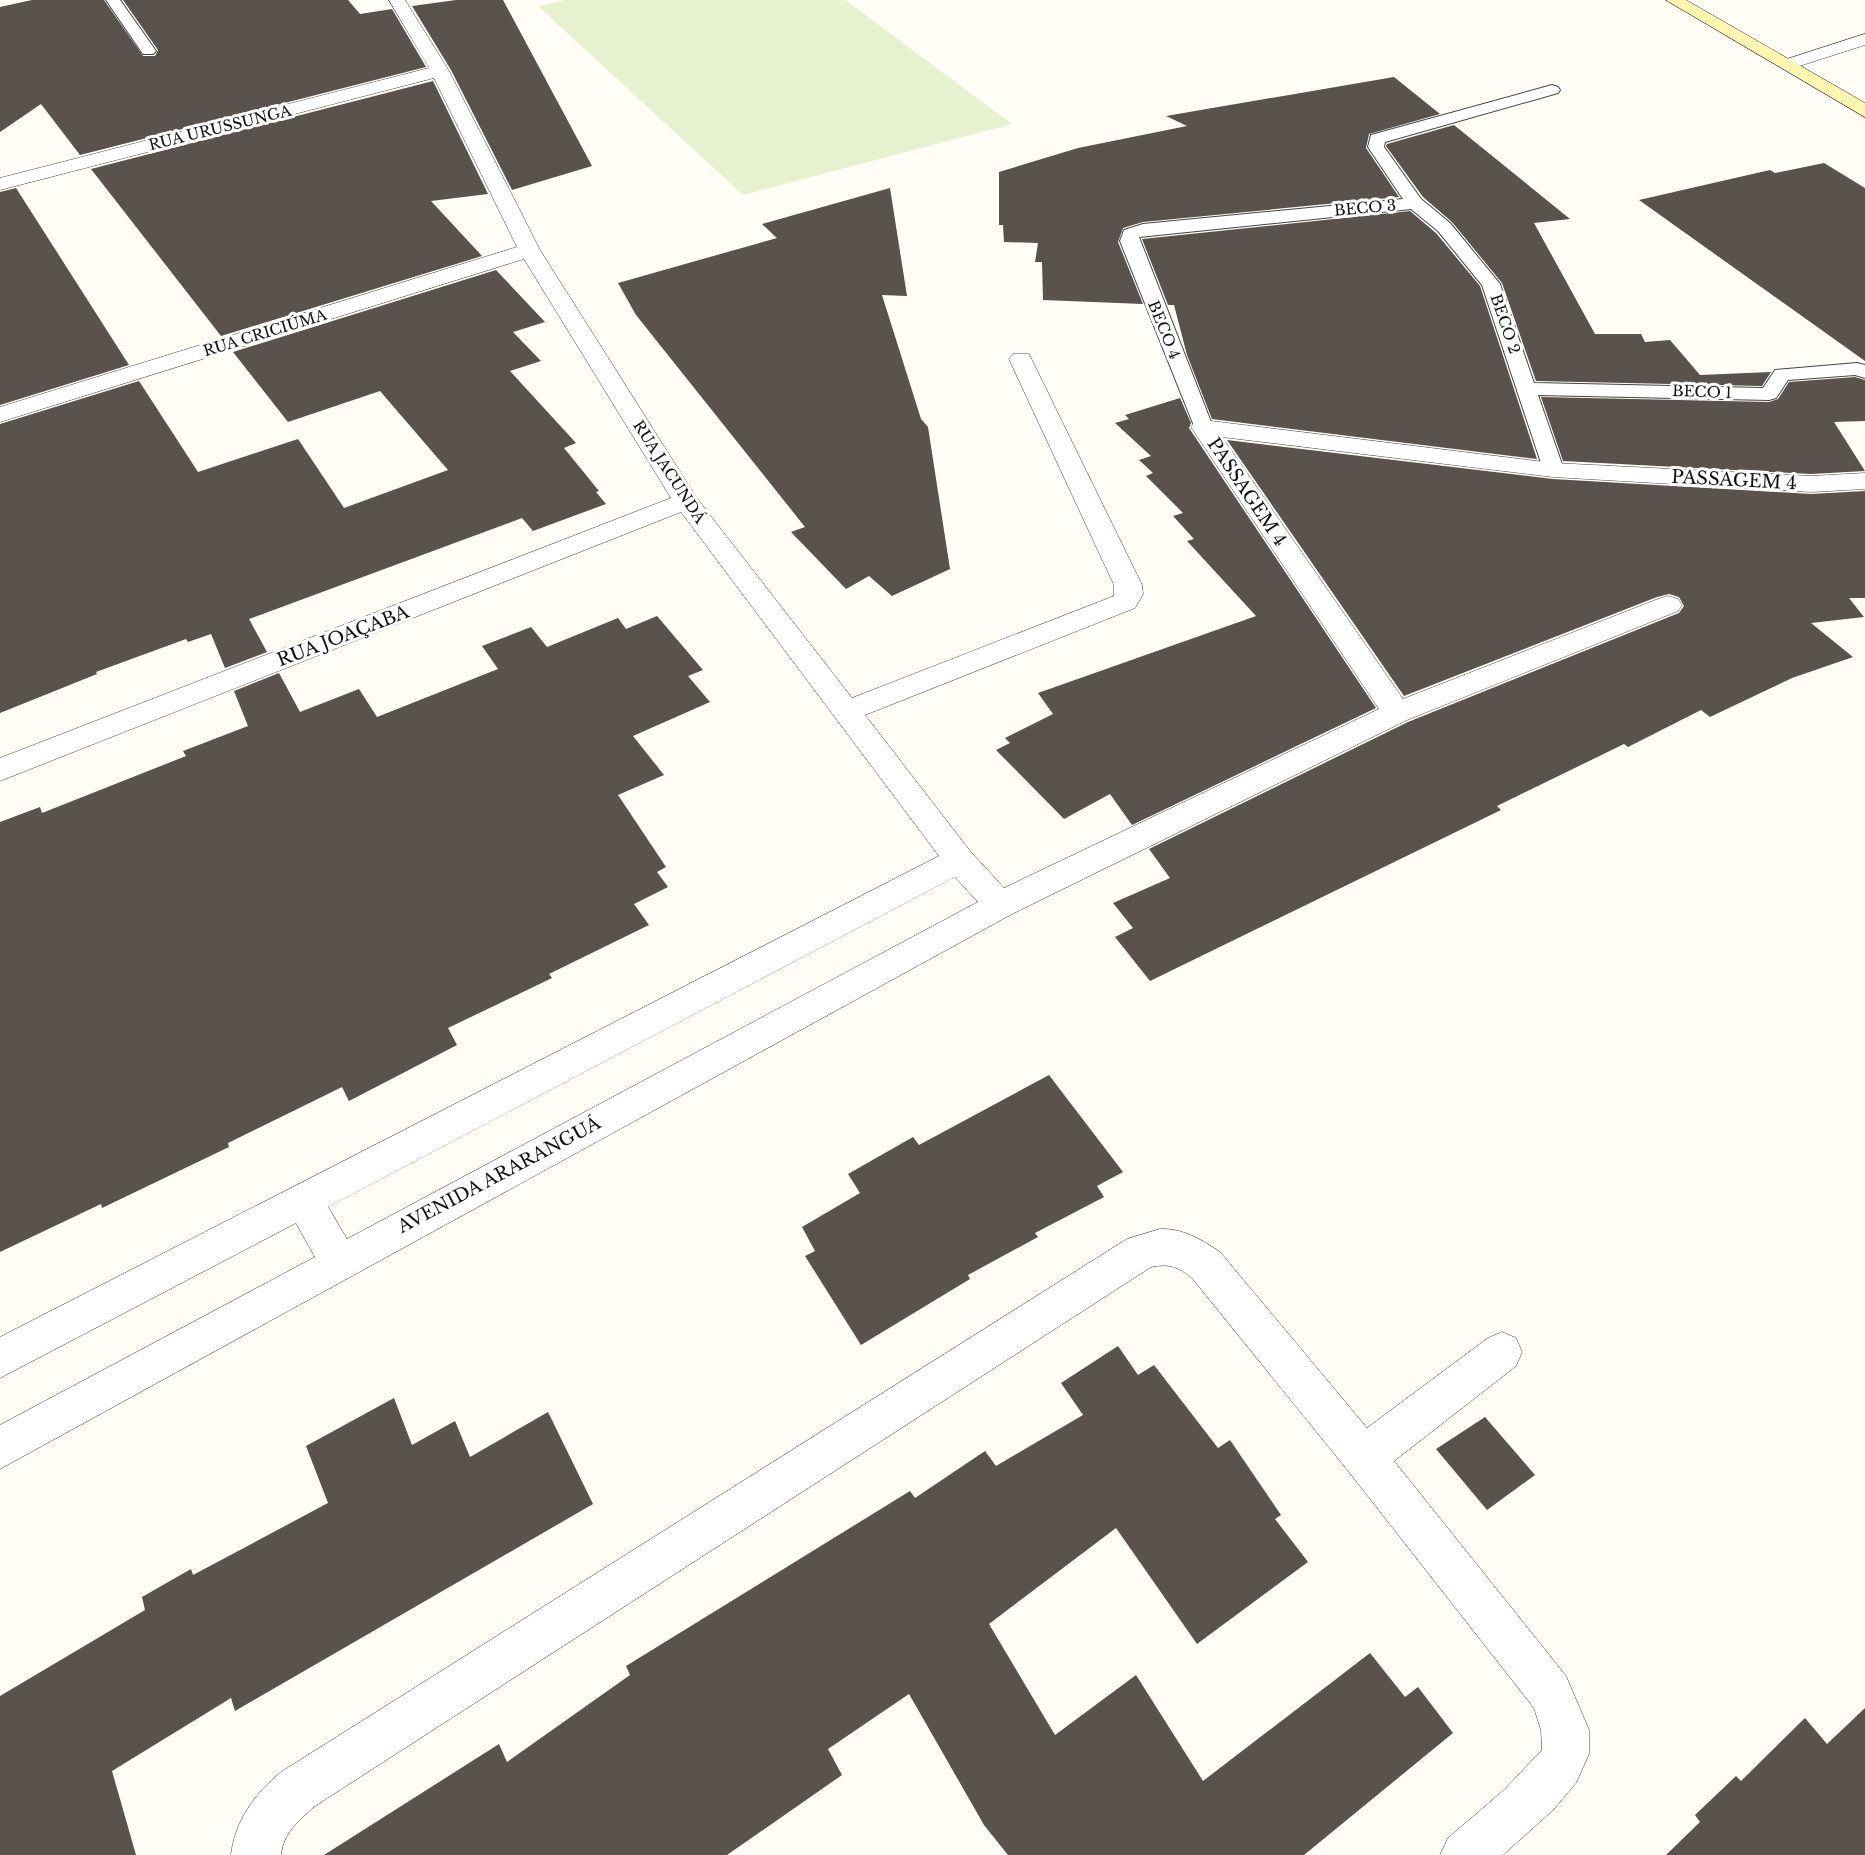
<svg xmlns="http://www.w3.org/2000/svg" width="1865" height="1855" viewBox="0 0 1865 1855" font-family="'Libre Baskerville',serif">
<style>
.pitch{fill:#e6f2cf}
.building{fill:#5a524d}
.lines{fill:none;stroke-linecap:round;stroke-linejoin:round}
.lane-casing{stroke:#444;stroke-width:2}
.street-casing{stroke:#444;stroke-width:1}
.secondary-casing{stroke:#333;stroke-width:1}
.lane{fill:#fff;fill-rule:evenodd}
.street{fill:#fff;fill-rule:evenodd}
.secondary{fill:#fff6b0;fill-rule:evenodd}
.labels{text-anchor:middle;stroke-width:6;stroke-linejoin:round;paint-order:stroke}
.far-street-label{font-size:15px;fill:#111;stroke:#fff}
.street-label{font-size:18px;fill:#111;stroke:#fff}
</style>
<rect width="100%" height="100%" fill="#fffdf5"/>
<polygon class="pitch" points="566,0 845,0 1012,124 743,195 538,6"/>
<g class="building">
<polygon points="32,0 104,0 143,56 155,56 158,50 123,0 348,0 360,14 392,9 426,67 80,155 41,104 0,132 0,7"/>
<polygon points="456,0 503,0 592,166 512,190 451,70 412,6"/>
<polygon points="1394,77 1440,114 1369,134 1366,148 1399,197 1143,222 1123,228 1118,242 1143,304 1043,300 1042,262 1035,262 1038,243 1004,242 1003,225 999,225 999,172 1078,148 1187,126 1166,116"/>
<polygon points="433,81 488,194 431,201 482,256 221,336 91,169"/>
<polygon points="1454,125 1570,219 1534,223 1595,334 1641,334 1645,342 1670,340 1700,375 1771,372 1762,386 1536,381 1502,283 1452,222 1423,197 1386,146 1387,144"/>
<polygon points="1824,163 1865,188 1865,361 1639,200 1770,170 1775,173"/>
<polygon points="16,188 129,365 0,405 0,192"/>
<polygon points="890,188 907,296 882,295 921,419 928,427 950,569 892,596 869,576 846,589 791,532 805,527 636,315 618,283 777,238 762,224"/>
<polygon points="1410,211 1436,233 1480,286 1537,459 1212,419 1187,355 1174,305 1168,305 1142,239"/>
<polygon points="496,270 545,322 513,332 541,361 510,371 576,443 564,448 599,491 596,492 606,504 533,531 522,518 249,619 267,652 225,668 211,634 188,642 186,639 96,672 97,674 0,713 0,424 139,381 198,472 298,439 344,508 448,470 380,391 288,422 233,352"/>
<polygon points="1855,377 1865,380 1865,421 1834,422 1865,471 1811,474 1563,461 1541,397 1769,402 1778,399 1789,382"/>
<polygon points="1180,398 1191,423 1189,428 1376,708 1132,825 1110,794 1064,819 996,750 1010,743 1005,738 1053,714 1038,693 1256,616 1187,541 1194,539 1173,516 1183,513 1146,476 1153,473 1139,460 1151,456 1115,423 1129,419 1125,415"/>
<polygon points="1227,440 1553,479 1811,494 1865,491 1865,598 1849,598 1864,617 1811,623 1853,657 1792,678 1710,717 1701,710 1628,747 1624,744 1497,806 1501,810 1150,981 1115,937 1133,928 1113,903 1170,878 1149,849 1408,722 1679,613 1684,606 1679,597 1669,594 1657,597 1404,696"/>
<polygon points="657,616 703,670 688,676 710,702 633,736 664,775 618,795 666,867 657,872 668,887 634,904 649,925 549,974 552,978 448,1028 457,1045 349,1101 342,1087 228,1143 229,1147 102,1208 101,1204 0,1252 0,822 40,807 42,813 186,756 183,751 248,726 234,691 279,673 300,712 359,689 377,717 498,669 482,646 531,627 547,647 618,618 626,629"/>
<polygon points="1049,1075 1123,1172 1097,1186 1104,1197 1035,1233 1038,1237 968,1275 970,1279 861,1345 805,1256 815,1251 802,1227 860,1193 848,1174 913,1137 919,1145"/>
<polygon points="1118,1346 1138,1375 1154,1365 1218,1448 1230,1440 1281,1515 1275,1519 1308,1562 1197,1644 1116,1528 989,1624 1055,1735 1136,1675 1203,1781 1370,1653 1405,1697 1418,1687 1453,1733 1304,1855 1008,1855 984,1825 909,1694 828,1749 842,1775 727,1855 324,1855 499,1744 507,1762 630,1675 626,1666 910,1491 915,1498 985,1451 996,1466 1083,1415 1061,1383"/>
<polygon points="394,1398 412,1445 455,1421 470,1457 548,1412 593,1504 235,1711 231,1698 112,1771 136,1855 0,1855 0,1696 145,1610 142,1597 191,1569 193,1575 328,1503 306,1446"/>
<polygon points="1485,1417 1535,1475 1487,1510 1436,1449"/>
<polygon points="1865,1708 1865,1855 1666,1855 1700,1822 1695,1815 1736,1776 1741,1781 1805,1718 1827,1744"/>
</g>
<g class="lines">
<defs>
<g id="lane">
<polygon points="106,0 120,0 156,51 153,54 143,54"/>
<polygon points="1552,85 1558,87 1560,90 1558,93 1385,142 1384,147 1421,199 1450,223 1500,284 1534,383 1763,388 1775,370 1857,363 1865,365 1865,378 1855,375 1788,380 1776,398 1769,400 1538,395 1564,470 1561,475 1545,475 1482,285 1438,231 1411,209 1139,237 1213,427 1210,431 1196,431 1120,241 1124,230 1143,224 1403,199 1368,147 1371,135"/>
</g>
<g id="street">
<path d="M389 0H405L449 71 540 250 696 497 852 698 1114 596V585L1009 359 1013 354H1029L1142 585 1143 594 1135 608 865 715 970 851 1004 888 1379 709 1191 427 1194 422 1203 420 1553 463 1811 476 1865 473V489L1811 492 1553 477 1222 437 1403 699 1658 599 1668 596 1678 599 1682 605 1678 611 1407 720 1012 914 0 1469V1425L315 1257 296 1223 0 1378V1337L939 856 681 512 0 781V758L671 498 524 259 0 422V407L517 247 434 78 0 190V178L429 68ZM955 877 978 902 347 1239 328 1207Z"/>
<polygon points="1865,34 1865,45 1787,70 1778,65 1781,61"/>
<path d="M1160 1229C1183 1228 1202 1240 1220 1252L1367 1428 1488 1338 1502 1332 1516 1338 1522 1352 1516 1366 1394 1461 1566 1676 1589 1730V1754L1576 1783 1553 1810 1503 1855H1440L1448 1838 1504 1790 1542 1750 1541 1730 1534 1708 1349 1472 1192 1278C1178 1267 1170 1263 1151 1267L315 1806C299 1820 283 1833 281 1855H231C235 1820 255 1794 281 1772L1127 1239Z"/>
</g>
<polygon id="secondary" points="1666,0 1686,0 1865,103 1865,117"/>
</defs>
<use href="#lane" class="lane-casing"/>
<use href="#street" class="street-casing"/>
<use href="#secondary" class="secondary-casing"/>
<use href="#lane" class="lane"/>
<use href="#street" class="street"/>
<use href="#secondary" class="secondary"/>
</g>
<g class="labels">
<g class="far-street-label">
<text transform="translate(220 128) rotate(-14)" y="5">RUA URUSSUNGA</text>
<text transform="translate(1365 208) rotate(-5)" y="5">BECO 3</text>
<text transform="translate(1505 324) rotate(71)" y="5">BECO 2</text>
<text transform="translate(1164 330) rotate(68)" y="5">BECO 4</text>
<text transform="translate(265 333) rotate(-17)" y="5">RUA CRICIÚMA</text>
<text transform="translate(1702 392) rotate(2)" y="5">BECO 1</text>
<text transform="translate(669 472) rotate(57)" y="5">RUA JACUNDÁ</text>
</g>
<g class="street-label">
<text transform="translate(1734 480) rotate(3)" y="6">PASSAGEM 4</text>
<text transform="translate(1247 492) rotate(56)" y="6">PASSAGEM 4</text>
<text transform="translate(343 636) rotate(-21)" y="6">RUA JOAÇABA</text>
<text transform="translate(499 1175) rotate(-28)" y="6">AVENIDA ARARANGUÁ</text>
</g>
</g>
</svg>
